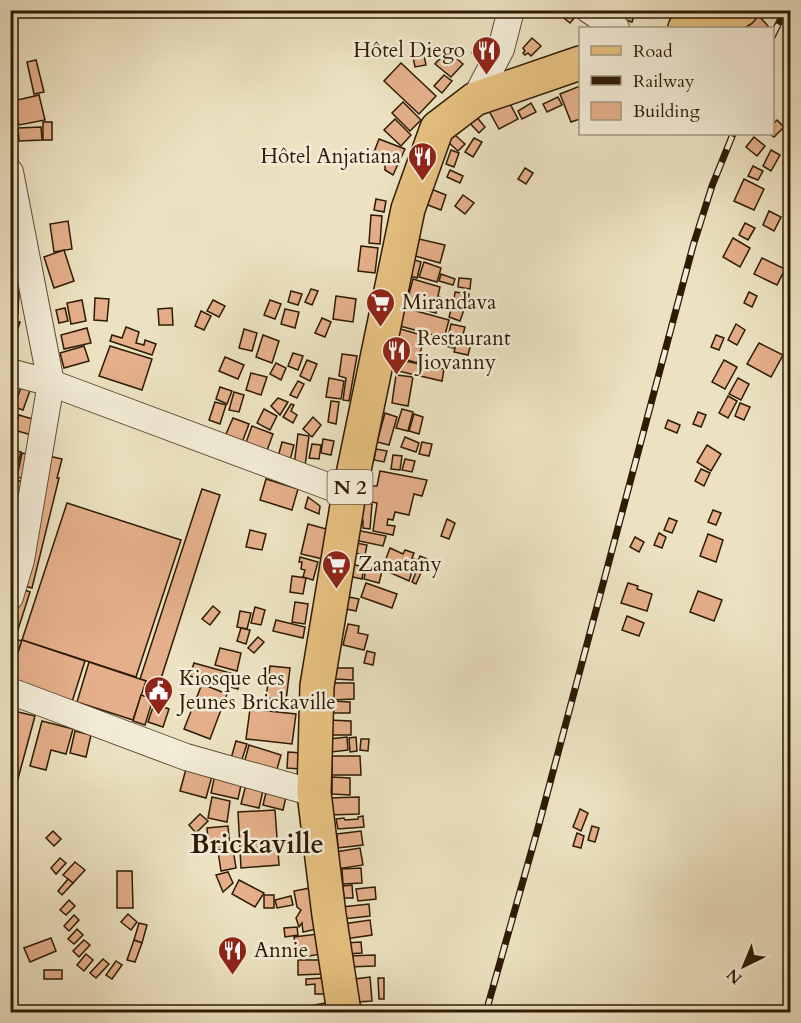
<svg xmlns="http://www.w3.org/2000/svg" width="801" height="1023" viewBox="0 0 801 1023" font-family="Cardo,serif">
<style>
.building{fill:#e4af8a;stroke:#2e1b04;stroke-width:1.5}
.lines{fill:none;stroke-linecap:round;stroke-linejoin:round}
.minor-casing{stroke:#5e4d33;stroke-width:28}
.major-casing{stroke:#2e1b04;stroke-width:36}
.minor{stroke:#f3ecd7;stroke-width:26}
.major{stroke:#e6c180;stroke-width:33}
.rail-casing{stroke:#2e1b04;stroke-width:7}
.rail{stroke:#f3ecd7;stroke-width:4.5;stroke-dasharray:14;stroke-linecap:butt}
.labels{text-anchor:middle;stroke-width:5;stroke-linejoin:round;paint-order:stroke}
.shield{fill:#f3ecd7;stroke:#695a43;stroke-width:1.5}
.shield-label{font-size:20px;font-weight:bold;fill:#2e1b04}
.poi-label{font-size:21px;fill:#2e1b04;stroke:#f3ecd7;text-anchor:start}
.district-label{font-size:27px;font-weight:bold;fill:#2e1b04;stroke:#f3ecd7}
</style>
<rect width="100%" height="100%" fill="#ece2c1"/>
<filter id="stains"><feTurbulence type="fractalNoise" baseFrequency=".00333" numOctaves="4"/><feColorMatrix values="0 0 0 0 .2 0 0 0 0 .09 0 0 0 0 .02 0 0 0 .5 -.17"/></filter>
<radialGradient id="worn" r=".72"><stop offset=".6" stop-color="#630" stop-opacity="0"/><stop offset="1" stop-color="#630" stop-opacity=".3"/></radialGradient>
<g class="building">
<polygon points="554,10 566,10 575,17 570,23"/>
<polygon points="618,10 636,10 632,22 616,17"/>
<polygon points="759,16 768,26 766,28 745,28"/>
<polygon points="532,38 541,46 531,56 528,53 525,55 523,53 525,51 523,48"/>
<polygon points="478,41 486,45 481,57 472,53"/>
<polygon points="424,55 426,65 415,67 413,57"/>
<polygon points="455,57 463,64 451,77 435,64 439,59 447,66"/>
<polygon points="36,60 44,92 34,94 27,62"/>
<polygon points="401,63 436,96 419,114 384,81"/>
<polygon points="444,75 452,81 442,93 434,86"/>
<polygon points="580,86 580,119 571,122 560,94"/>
<polygon points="39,95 45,120 19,125 13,101"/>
<polygon points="558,97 562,105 547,112 543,104"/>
<polygon points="508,100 518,119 499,129 489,111"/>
<polygon points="403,102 421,120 410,131 392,113"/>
<polygon points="531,103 536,112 522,119 518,111"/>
<polygon points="474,114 485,127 479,133 467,120"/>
<polygon points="395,119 411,135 401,146 384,130"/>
<polygon points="777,120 784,127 774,137 770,134 772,134 772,125"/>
<rect x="43" y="122" width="9" height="18"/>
<polygon points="41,127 42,140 19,141 18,128"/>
<polygon points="455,135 465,144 458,151 448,142"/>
<polygon points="754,137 765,146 757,156 746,147"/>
<polygon points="474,138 482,142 473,157 465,152"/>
<polygon points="379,139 405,149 393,175 385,170 385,161 371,160"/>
<polygon points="451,150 459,153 454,167 446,164"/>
<polygon points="771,150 780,155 771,171 763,166"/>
<polygon points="753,166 763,171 758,180 748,176"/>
<polygon points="525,168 533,173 526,184 518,179"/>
<polygon points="450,170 463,176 460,183 447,177"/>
<polygon points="744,179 764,189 754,210 734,201"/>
<polygon points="426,187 446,195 441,210 420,202"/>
<polygon points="463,195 474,203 465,214 455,206"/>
<polygon points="376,199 386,201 384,212 374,210"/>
<polygon points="769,211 781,217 774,231 763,225"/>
<polygon points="371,215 382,216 380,244 369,243"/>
<polygon points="68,221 72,249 54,252 50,224"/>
<polygon points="745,223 755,228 748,240 739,235"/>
<polygon points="733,238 750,248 740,267 723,257"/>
<polygon points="419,239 445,245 440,263 415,256"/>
<polygon points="361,246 378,248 375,273 358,271"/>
<polygon points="64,250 74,281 54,288 44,257"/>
<polygon points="762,258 785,269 777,285 754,274"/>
<polygon points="412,259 421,262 417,278 407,275"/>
<polygon points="424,262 441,268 437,282 419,277"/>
<polygon points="441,274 455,279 453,285 439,281"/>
<polygon points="459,278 471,279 470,289 458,287"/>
<polygon points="413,279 440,287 438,296 440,297 436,313 406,305"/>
<polygon points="311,289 318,291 312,305 305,302"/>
<polygon points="10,290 19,290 18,313 10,313"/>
<polygon points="291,291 302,294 298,305 288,302"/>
<polygon points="455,292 469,294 468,303 454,300"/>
<polygon points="749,292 757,296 752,307 744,303"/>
<polygon points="336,296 356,299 353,322 333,319"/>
<polygon points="95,298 109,299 107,321 94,320"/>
<polygon points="82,300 86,321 71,324 67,303"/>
<polygon points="213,300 225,306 219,317 207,311"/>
<polygon points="270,300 281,304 275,319 264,315"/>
<polygon points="453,303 465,307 460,321 449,317"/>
<polygon points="65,308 68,321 59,323 56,310"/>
<polygon points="172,308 173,325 159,325 158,309"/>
<polygon points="405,308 449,320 444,338 400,326"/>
<polygon points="285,309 299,312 295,328 281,324"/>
<polygon points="201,311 211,316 204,330 195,326"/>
<polygon points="322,318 331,322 325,337 315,333"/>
<polygon points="10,322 20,322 10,353"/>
<polygon points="451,324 465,327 462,338 455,337 453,348 446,346"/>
<polygon points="736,324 745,330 737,345 728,340"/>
<polygon points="126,327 139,332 136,343 144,345 145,340 156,344 152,355 110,341 112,335 122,338"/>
<polygon points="87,328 91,343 64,349 61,335"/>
<polygon points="397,328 425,336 417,363 389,354"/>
<polygon points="244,329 257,333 252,351 239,348"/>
<polygon points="263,335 279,341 272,363 256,357"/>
<polygon points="716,335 724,338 719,350 711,347"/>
<polygon points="457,340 471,344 468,355 454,352"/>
<polygon points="759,343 783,355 771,377 747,364"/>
<polygon points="84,346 89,361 64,368 60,353"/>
<polygon points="110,346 152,359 142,390 99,376"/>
<polygon points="293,353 303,356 298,370 288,366"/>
<polygon points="342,354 357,356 349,401 343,400 346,378 339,376"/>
<polygon points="225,357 244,365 238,379 219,371"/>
<polygon points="307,360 317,364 310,381 300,376"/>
<polygon points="400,360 444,369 442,381 398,371"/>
<polygon points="724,360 737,367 725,389 712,382"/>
<polygon points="276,363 286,368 281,380 270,374"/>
<polygon points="251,373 267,377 261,395 246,390"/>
<polygon points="396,375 413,377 408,406 392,403"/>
<polygon points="329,378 344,381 341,399 326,397"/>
<polygon points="738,378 749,384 741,400 729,394"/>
<polygon points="298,381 304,384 297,398 290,395"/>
<polygon points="23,382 32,385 23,410 14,407"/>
<polygon points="220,387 232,391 227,404 216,399"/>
<polygon points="234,392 244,395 239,412 229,410"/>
<polygon points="728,396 737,401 728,418 719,413"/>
<polygon points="278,398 288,402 280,415 271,406"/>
<polygon points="331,401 339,402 336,424 328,422"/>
<polygon points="215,402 226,405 220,424 209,420"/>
<polygon points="740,403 750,407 744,420 735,416"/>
<polygon points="291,404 294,405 291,411 297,415 293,423 283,417"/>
<polygon points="264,409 277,416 270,430 257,423"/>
<polygon points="402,409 413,412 408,431 396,428"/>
<polygon points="698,412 706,415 701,427 693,424"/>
<polygon points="385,413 397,417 389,445 377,442"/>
<polygon points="414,414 423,417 419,434 409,431"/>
<polygon points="19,415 39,421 35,436 14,430"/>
<polygon points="313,417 321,425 312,437 303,429"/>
<polygon points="233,418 249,424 240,448 223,441"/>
<polygon points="668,420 680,425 677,433 665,428"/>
<polygon points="252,426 273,434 265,456 244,448"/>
<polygon points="298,434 309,436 305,466 294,465"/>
<polygon points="405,437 419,443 416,452 401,447"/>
<polygon points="323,439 334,441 331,455 321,453"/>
<polygon points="282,442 294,445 289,464 277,461"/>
<polygon points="422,442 432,444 429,456 419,454"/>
<polygon points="312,444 321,445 319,459 309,458"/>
<polygon points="707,445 721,454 711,471 697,462"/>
<polygon points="10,449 21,452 16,472 10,470"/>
<polygon points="376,449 387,451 384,462 374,460"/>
<polygon points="22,453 34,455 29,480 17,477"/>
<polygon points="393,455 402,456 400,470 391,469"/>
<polygon points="49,456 62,459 57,478 59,478 32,588 17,584"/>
<polygon points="405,459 415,461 412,472 402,470"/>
<polygon points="701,469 710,473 704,486 695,481"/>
<polygon points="380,471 427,480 422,496 414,494 409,515 395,512 393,520 388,519 387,525 395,526 393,535 373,531 377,503 367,501 371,486 377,486"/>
<polygon points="266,479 298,489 292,510 260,500"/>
<polygon points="17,480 26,483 18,514 10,512 10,502"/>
<polygon points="202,489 220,495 157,691 144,686 146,681 140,679"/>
<polygon points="308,497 320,506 319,514 305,508"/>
<polygon points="67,503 181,540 136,677 22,640"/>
<polygon points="360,503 372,504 370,529 363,528 363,520 359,520"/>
<polygon points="713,510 721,513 716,525 708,522"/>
<polygon points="669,518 677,521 672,533 664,530"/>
<polygon points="447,519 455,523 449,539 441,536"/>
<polygon points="308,524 330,530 323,559 301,554"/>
<polygon points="250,530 266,534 262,550 246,547"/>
<polygon points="356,530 386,536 383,546 354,540"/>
<polygon points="659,533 666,537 662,548 654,545"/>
<polygon points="708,534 723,540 716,562 700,556"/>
<polygon points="635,537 644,542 639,552 630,547"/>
<polygon points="356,543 367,545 365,555 354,553"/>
<polygon points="390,548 403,554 405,550 414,553 412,558 418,561 420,556 427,559 416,584 412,582 417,570 410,567 408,570 412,572 409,581 382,569"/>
<polygon points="300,557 318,562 313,580 303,577 305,570 301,569 302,562 299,562"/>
<polygon points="351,564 364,567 362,579 348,576"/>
<polygon points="366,568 382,571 379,583 364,579"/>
<polygon points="292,576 306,578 303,594 290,592"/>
<polygon points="366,583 397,594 392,608 361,597"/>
<polygon points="628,583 638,586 637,589 652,594 647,611 621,603"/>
<polygon points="16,587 30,592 15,639 22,641 10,677 10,618 16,601"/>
<polygon points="698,591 722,600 714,621 690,612"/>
<polygon points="349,597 359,599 356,611 346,609"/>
<polygon points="295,602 308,604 305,624 292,622"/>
<polygon points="213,606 220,612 210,625 202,619"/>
<polygon points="255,607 265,610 261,625 251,623"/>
<polygon points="240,611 251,613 247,629 237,627"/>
<polygon points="627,616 644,623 639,636 622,630"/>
<polygon points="276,620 305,627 303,638 273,631"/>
<polygon points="348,624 359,626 358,633 368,635 364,650 343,645"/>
<polygon points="241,628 250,630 246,644 237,641"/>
<polygon points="258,637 264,642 254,653 248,648"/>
<polygon points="22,640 85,661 71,705 10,685 10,677"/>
<polygon points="220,648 241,653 237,671 215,665"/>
<polygon points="367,651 375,653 373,665 364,663"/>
<polygon points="89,662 146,681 133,720 77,702"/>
<polygon points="194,663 241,676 238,689 190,676"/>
<polygon points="270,666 290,668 286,701 266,698"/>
<polygon points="335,668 353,668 353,680 335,679"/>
<polygon points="332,683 354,683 354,699 332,700"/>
<polygon points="202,684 227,694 210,739 184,729"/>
<polygon points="141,695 153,699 145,725 133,721"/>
<polygon points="333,701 350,702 350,713 333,713"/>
<polygon points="154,704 169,709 163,727 148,722"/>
<polygon points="250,709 296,714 292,744 246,739"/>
<polygon points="10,710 35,716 16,786 10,784"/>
<polygon points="328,720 351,721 351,735 328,735"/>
<polygon points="42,721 73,729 66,754 51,750 46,770 30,766"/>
<polygon points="75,731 91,735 86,757 70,753"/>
<polygon points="347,737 348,750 331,752 329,739"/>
<polygon points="356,737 357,751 350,752 349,738"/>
<polygon points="361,739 369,739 368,751 360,750"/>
<polygon points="236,741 247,744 240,765 230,762"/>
<polygon points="249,745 281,755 275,776 243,767"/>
<polygon points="288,752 301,753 300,769 287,768"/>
<polygon points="332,756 360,756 361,775 332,775"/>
<polygon points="186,769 212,776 206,798 180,791"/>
<polygon points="216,770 243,776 238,799 211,793"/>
<polygon points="332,777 350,778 350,795 332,794"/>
<polygon points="247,781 264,786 259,808 241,804"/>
<polygon points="267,788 286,797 283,810 263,805"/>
<polygon points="212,797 230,801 227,822 208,818"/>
<polygon points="359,797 359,814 329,815 329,798"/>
<polygon points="580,809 588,813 581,831 573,827"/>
<polygon points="275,810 279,865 241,868 238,812"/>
<polygon points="200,814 208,821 196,833 189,825"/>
<polygon points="363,816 364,827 338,829 336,819 344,818 345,820 358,819 358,817"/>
<polygon points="228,826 230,849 209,851 207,828"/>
<polygon points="592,826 599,828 595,842 588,840"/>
<polygon points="53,831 61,839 54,846 46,838"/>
<polygon points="361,831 363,845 338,848 337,834"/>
<polygon points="577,833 584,836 581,848 573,846"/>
<polygon points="360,848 363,865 337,869 335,852"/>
<polygon points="233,849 236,868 221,871 218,851"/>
<polygon points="60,858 66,863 56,874 51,868"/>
<polygon points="75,862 85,870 73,883 63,875"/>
<polygon points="361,868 362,883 343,884 342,869"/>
<polygon points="117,871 132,871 133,908 117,908"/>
<polygon points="228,872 233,883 223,892 216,875"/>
<polygon points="68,879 73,883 62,895 58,891"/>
<polygon points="239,880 264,893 255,907 232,894"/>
<polygon points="352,885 353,898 344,898 343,886"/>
<polygon points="315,887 317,929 303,932 302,923 299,927 296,918 301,910 297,907 294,891"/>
<polygon points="375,887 376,899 358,901 356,889"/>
<rect x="264" y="895" width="10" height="13"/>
<polygon points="291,896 293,905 277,908 275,900"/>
<polygon points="69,900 75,906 66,915 60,910"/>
<polygon points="369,904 370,916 343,919 342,907"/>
<polygon points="128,914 137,922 131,930 121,922"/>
<polygon points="74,915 79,920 69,931 64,926"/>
<polygon points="370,920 372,935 345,939 343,924"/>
<polygon points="139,923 147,925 142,943 134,940"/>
<polygon points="297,927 298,935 285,937 284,928"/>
<polygon points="77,929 83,935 74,944 68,939"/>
<polygon points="318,934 321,954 298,958 294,937"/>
<polygon points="51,938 56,951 30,962 24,948"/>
<polygon points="84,940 90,945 79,957 73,951"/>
<polygon points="134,940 142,943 135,962 127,960"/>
<polygon points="361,942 362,953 346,954 345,943"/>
<polygon points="86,954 93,960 84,971 77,965"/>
<polygon points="375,955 375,966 347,967 347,956"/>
<polygon points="103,959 109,964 96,978 90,973"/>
<polygon points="298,960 321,960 322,974 298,975"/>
<polygon points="116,961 122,965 112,979 106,975"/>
<rect x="44" y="970" width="18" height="9"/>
<polygon points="370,977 372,1001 357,1002 355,979"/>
<polygon points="324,978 324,994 315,994 315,984 306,985 306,979"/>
<polygon points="378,978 384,978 384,999 379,999"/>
<polygon points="326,1003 327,1012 310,1012 309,1006"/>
<polygon points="376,1005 376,1012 357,1012 356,1008"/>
</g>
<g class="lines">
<defs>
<g id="minor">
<polyline points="589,10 616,28"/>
<polyline points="475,99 501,49 511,10"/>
<polyline points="10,172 51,383 21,560 10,597"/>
<polyline points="10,372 51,383 349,494"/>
<polyline points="10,691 186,757 314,793"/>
</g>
<g id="major">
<polyline points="685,28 722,20 741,10"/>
<polyline points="344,1012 329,915 314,793 317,686 349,494 408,209 437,128 475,99 580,63"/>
</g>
</defs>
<use href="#minor" class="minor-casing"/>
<use href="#major" class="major-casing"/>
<use href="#minor" class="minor"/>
<use href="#major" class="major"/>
<defs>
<g id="rail">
<polyline points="772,37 785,10"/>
<polyline points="486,1012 538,828 693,246 712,186 733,134"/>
</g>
</defs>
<use href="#rail" class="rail-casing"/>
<use href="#rail" class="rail"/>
</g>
<defs>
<symbol id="restaurant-pin" viewBox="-11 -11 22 30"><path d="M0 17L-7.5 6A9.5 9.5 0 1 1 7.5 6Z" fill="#8f2418" stroke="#f3ecd7"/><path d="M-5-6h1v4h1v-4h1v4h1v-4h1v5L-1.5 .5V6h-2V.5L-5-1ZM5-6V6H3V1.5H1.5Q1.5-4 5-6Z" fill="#fff"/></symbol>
<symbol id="supermarket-pin" viewBox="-11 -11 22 30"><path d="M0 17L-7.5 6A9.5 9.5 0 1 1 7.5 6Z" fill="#8f2418" stroke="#f3ecd7"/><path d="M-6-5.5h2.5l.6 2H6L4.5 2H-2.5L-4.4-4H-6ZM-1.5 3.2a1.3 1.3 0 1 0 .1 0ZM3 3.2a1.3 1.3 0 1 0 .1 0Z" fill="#fff"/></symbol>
<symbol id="civic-pin" viewBox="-11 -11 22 30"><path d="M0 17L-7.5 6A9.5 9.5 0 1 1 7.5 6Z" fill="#8f2418" stroke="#f3ecd7"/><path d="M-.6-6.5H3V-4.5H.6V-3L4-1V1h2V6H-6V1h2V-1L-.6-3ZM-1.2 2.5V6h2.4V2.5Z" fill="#fff"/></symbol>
</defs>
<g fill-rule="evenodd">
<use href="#restaurant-pin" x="470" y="34" width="33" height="45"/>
<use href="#restaurant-pin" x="406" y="140" width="33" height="45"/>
<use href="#supermarket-pin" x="364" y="286" width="33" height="45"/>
<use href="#restaurant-pin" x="380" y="334" width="33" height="45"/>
<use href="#supermarket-pin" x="320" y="548" width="33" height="45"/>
<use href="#civic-pin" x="142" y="674" width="33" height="45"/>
<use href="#restaurant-pin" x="216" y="934" width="33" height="45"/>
</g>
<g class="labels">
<rect class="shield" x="327.5" y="470" width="45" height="34" rx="4.5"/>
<g class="shield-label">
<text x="350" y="494">N 2</text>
</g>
<g class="poi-label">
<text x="465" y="57" text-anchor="end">Hôtel Diego</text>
<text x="401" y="163" text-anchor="end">Hôtel Anjatiana</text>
<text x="402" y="309">Mirandava</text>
<text x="417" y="345">Restaurant<tspan x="417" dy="24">Jiovanny</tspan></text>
<text x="358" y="571">Zanatany</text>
<text x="179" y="685">Kiosque des<tspan x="179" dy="24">Jeunes Brickaville</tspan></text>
<text x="254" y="957">Annie</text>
</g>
<g class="district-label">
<text x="257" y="853">Brickaville</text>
</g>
</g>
<rect width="801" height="1023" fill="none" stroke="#ece2c1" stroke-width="36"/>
<rect x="12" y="12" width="777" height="999" fill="none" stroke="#2e1b04" stroke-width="3"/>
<rect x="18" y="18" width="765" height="987" fill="none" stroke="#2e1b04" stroke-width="1.5"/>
<rect x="579" y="27" width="195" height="108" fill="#f3ecd7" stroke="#a49883" stroke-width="1.5"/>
<rect x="591" y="46" width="30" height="9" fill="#e6c180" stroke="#a49883" stroke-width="1.5"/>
<text x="633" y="57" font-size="18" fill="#2e1b04">Road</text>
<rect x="591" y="76" width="30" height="9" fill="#2e1b04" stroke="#a49883" stroke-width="1.5"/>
<text x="633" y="87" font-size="18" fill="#2e1b04">Railway</text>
<rect x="591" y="102" width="30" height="18" fill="#e4af8a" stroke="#a49883" stroke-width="1.5"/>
<text x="633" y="117" font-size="18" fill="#2e1b04">Building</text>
<g transform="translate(744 966) rotate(223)" stroke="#f3ecd7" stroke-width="4.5" paint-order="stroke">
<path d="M0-4.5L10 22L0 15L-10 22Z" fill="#2e1b04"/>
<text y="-9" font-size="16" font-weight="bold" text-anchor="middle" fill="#2e1b04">N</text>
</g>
<rect width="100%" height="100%" filter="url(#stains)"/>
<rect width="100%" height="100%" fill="url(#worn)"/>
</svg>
